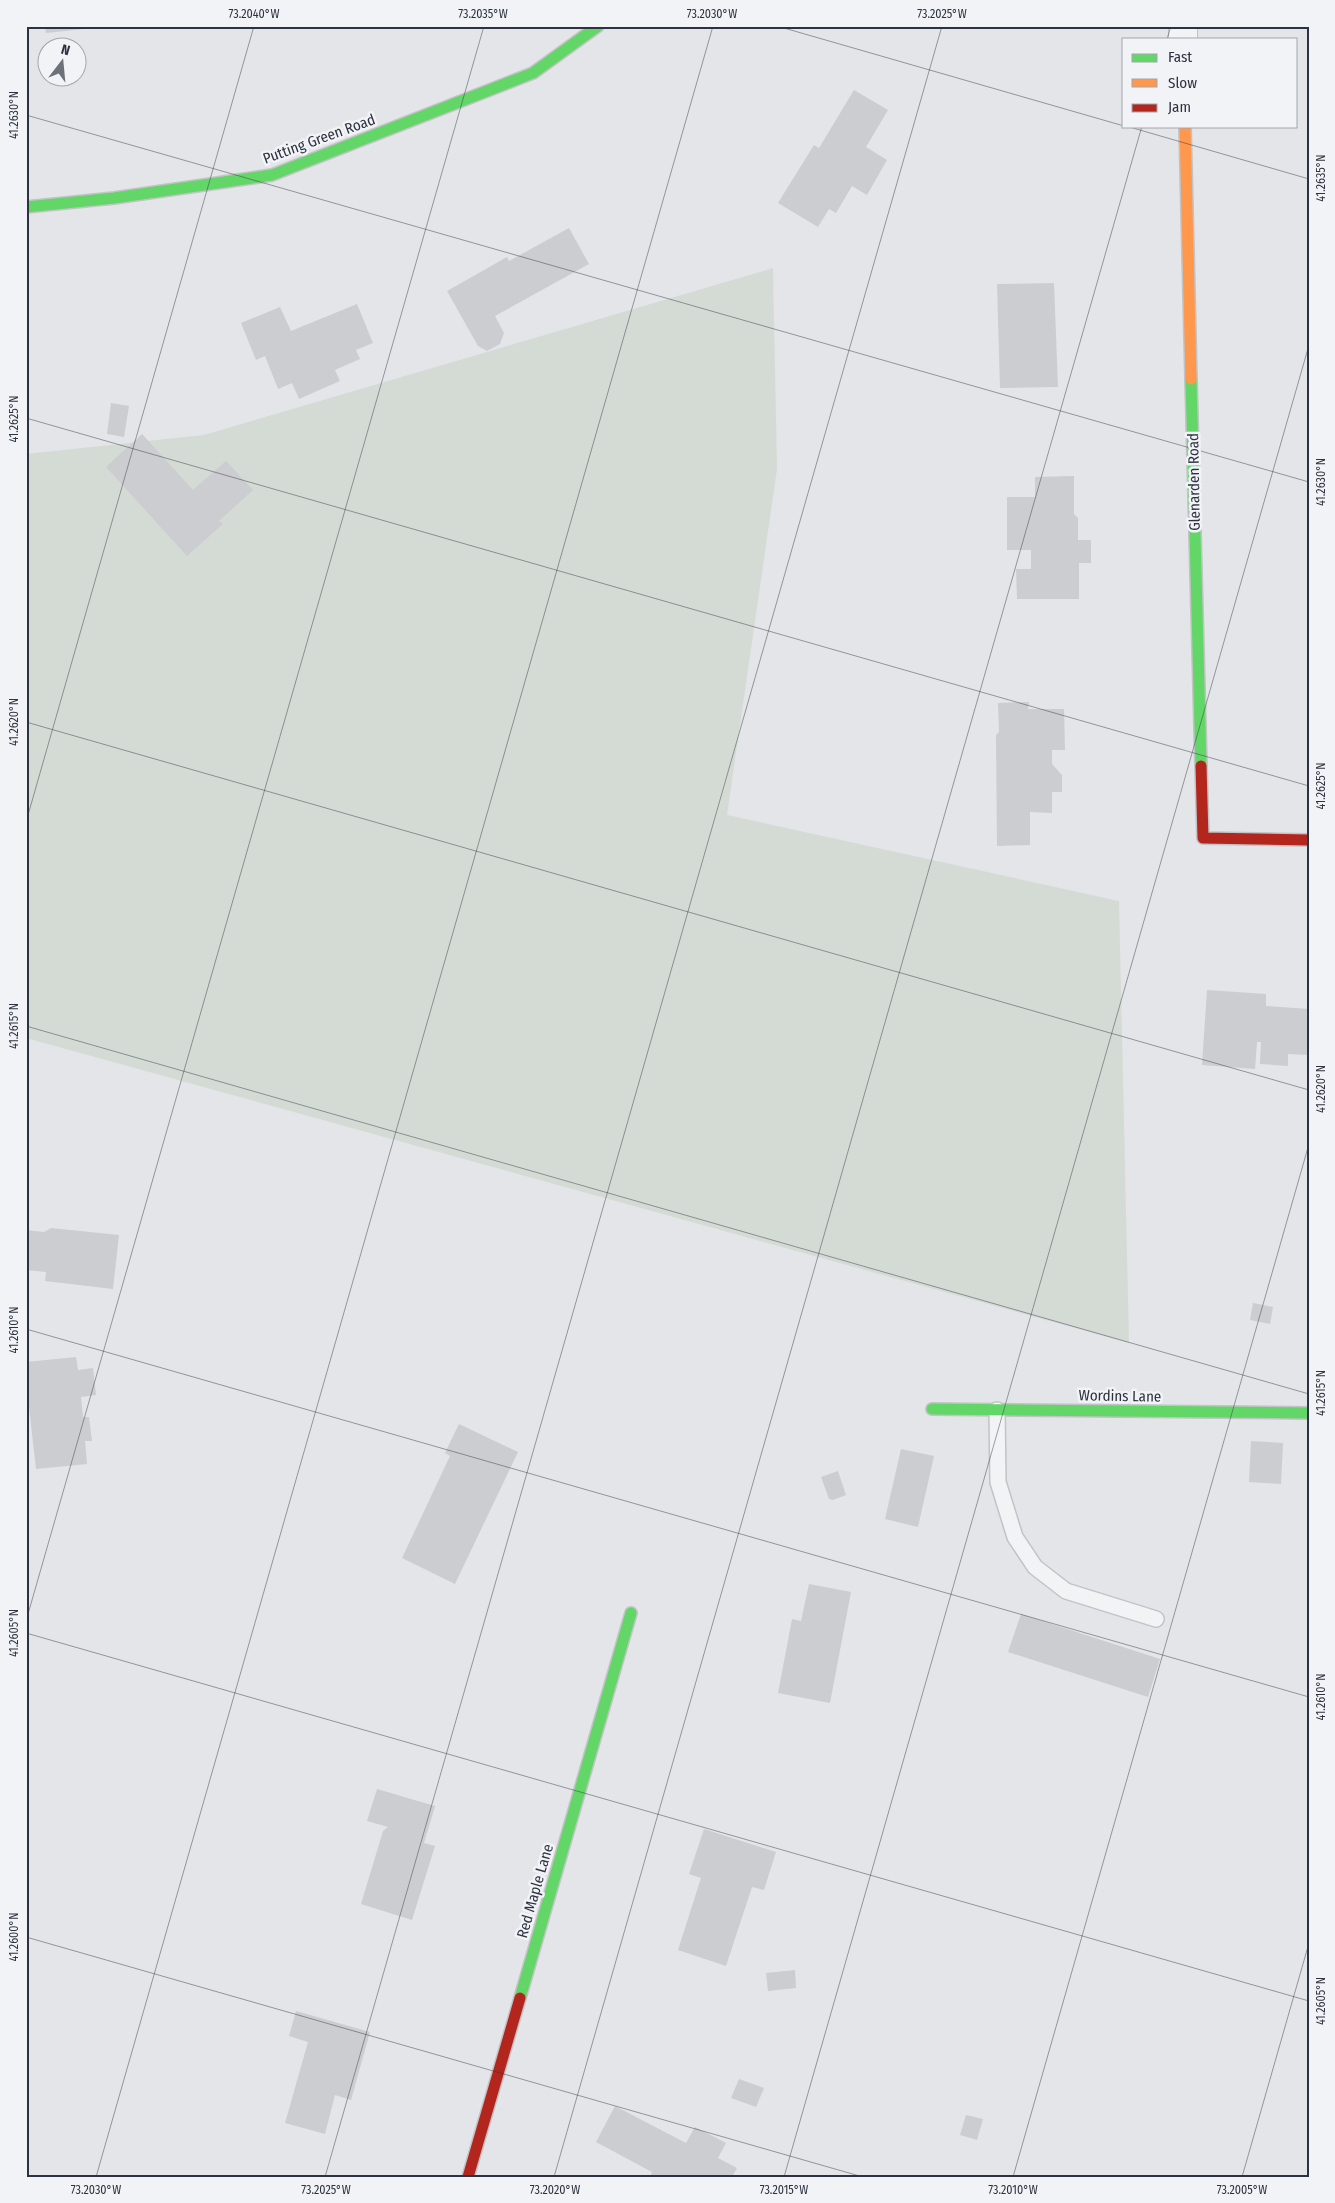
<svg xmlns="http://www.w3.org/2000/svg" width="1335" height="2203" viewBox="0 0 1335 2203" font-family="'Fira Sans Condensed',sans-serif">
<style>
.green{fill:#d4dbd4}
.building{fill:#cccdd0}
.lines{fill:none;stroke-linecap:round;stroke-linejoin:round}
.lane-casing{stroke:#c2c3c6;stroke-width:18}
.street-casing{stroke:#c2c3c6;stroke-width:30}
.fast-casing{stroke:#c2c3c6;stroke-width:14}
.slow-casing{stroke:#c2c3c6;stroke-width:14}
.jam-casing{stroke:#c2c3c6;stroke-width:14}
.lane{stroke:#f2f3f5;stroke-width:15}
.street{stroke:#f2f3f5;stroke-width:28}
.fast{stroke:#63d668;stroke-width:11}
.slow{stroke:#ff974d;stroke-width:11}
.jam{stroke:#b3261e;stroke-width:11}
.ticks{fill:none;stroke:#2c323f;stroke-width:1;stroke-opacity:0.45}
.labels{text-anchor:middle;stroke-width:5;stroke-linejoin:round;paint-order:stroke}
.street-label{font-size:15px;fill:#2c323f;stroke:#f2f3f6}
.neatline{fill:none;stroke:#2c323f;stroke-width:2}
.ticks-label{font-size:12px;text-anchor:middle;fill:#2c323f}
</style>
<rect width="100%" height="100%" fill="#e3e5e8"/>
<polygon class="green" points="773,268 777,469 727,815 1119,901 1129,1343 26,1038 26,454 204,435"/>
<g class="building">
<polygon points="45,26 93,26 93,28 46,33"/>
<polygon points="854,90 888,110 866,147 887,160 867,195 852,186 836,213 829,209 818,227 778,203 814,145 819,148"/>
<polygon points="569,228 589,264 495,316 504,333 500,344 487,351 478,346 447,291 507,257 509,261"/>
<polygon points="1054,283 1058,387 1000,388 997,284"/>
<polygon points="357,304 373,343 356,350 360,359 335,370 340,381 299,399 292,383 278,389 265,356 256,360 241,323 280,307 291,331"/>
<polygon points="111,403 129,406 124,437 107,434"/>
<polygon points="142,434 193,490 226,461 253,490 219,521 223,524 187,556 106,467"/>
<polygon points="1074,476 1074,514 1078,518 1078,540 1091,540 1091,563 1079,563 1079,599 1017,599 1016,569 1031,569 1031,550 1007,550 1007,497 1035,497 1035,477"/>
<polygon points="1029,702 1028,709 1064,709 1065,750 1052,750 1052,764 1062,775 1062,792 1052,792 1052,813 1030,812 1030,845 997,846 996,735 999,732 998,703"/>
<polygon points="1207,990 1266,994 1266,1006 1309,1009 1309,1055 1288,1054 1288,1066 1260,1064 1261,1042 1257,1042 1255,1069 1202,1065"/>
<polygon points="51,1228 119,1235 113,1289 45,1281 46,1272 26,1270 26,1230 44,1232"/>
<polygon points="1253,1303 1273,1307 1270,1324 1250,1320"/>
<polygon points="76,1357 78,1370 93,1368 96,1395 81,1397 83,1417 89,1417 92,1441 85,1441 87,1464 36,1469 26,1380 26,1362"/>
<polygon points="459,1424 518,1452 455,1584 402,1558 450,1456 445,1453"/>
<polygon points="1251,1441 1283,1443 1281,1484 1249,1482"/>
<polygon points="901,1449 934,1456 918,1527 885,1519"/>
<polygon points="838,1471 846,1495 833,1500 829,1499 821,1477"/>
<polygon points="809,1584 851,1592 830,1703 778,1693 792,1619 801,1621"/>
<polygon points="1021,1614 1160,1659 1148,1697 1008,1652"/>
<polygon points="377,1789 435,1806 424,1843 435,1846 412,1920 361,1904 383,1831 388,1827 367,1821"/>
<polygon points="704,1829 776,1852 764,1890 752,1887 726,1966 678,1950 701,1878 689,1874"/>
<polygon points="795,1970 796,1988 768,1991 766,1973"/>
<polygon points="296,2011 370,2032 351,2100 335,2095 325,2134 285,2123 308,2042 289,2036"/>
<polygon points="739,2079 764,2088 756,2107 731,2098"/>
<polygon points="615,2106 686,2143 695,2127 726,2143 718,2158 737,2168 732,2177 650,2177 652,2172 596,2142"/>
<polygon points="966,2115 983,2119 977,2140 960,2135"/>
</g>
<g class="lines">
<defs>
<polyline id="lane" points="997,1410 998,1482 1015,1537 1035,1567 1066,1591 1156,1619"/>
<polyline id="street" points="1183,26 1183,39"/>
<g id="fast">
<polyline points="26,207 114,198 272,175 533,73 598,26"/>
<polyline points="1191,379 1201,766"/>
<polyline points="932,1409 1309,1413"/>
<polyline points="520,1998 631,1613"/>
</g>
<polyline id="slow" points="1185,126 1191,379"/>
<g id="jam">
<polyline points="1201,766 1203,838 1309,840"/>
<polyline points="468,2177 520,1998"/>
</g>
</defs>
<use href="#lane" class="lane-casing"/>
<use href="#street" class="street-casing"/>
<use href="#fast" class="fast-casing"/>
<use href="#slow" class="slow-casing"/>
<use href="#jam" class="jam-casing"/>
<use href="#lane" class="lane"/>
<use href="#street" class="street"/>
<use href="#fast" class="fast"/>
<use href="#slow" class="slow"/>
<use href="#jam" class="jam"/>
</g>
<path class="ticks" d="M777 26 1124 126M1167 39 1171 26M26 115 1309 482M1126 126 1309 179M26 418 1309 786M26 722 1309 1090M26 822 254 26M26 1026 1309 1394M26 1329 1309 1697M26 1621 484 26M26 1633 1309 2001M26 1937 863 2177M96 2177 713 26M325 2177 942 26M554 2177 1142 126M784 2177 1309 345M1013 2177 1309 1144M1242 2177 1309 1943"/>
<g class="labels">
<g class="street-label">
<text transform="translate(319 139) rotate(-20)" y="5">Putting Green Road</text>
<text transform="translate(1194 482) rotate(-91)" y="5">Glenarden Road</text>
<text transform="translate(1120 1396) rotate(1)" y="5">Wordins Lane</text>
<text transform="translate(535 1891) rotate(-74)" y="5">Red Maple Lane</text>
</g>
</g>
<rect width="1335" height="2203" fill="none" stroke="#f2f3f6" stroke-width="55"/>
<rect x="1122" y="38" width="175" height="90" fill="#f2f3f6" stroke="#a3a6ad"/>
<rect x="1132" y="54" width="25" height="8" fill="#63d668" stroke="#a3a6ad"/>
<text x="1168" y="62" font-size="15" fill="#2c323f">Fast</text>
<rect x="1132" y="79" width="25" height="8" fill="#ff974d" stroke="#a3a6ad"/>
<text x="1168" y="88" font-size="15" fill="#2c323f">Slow</text>
<rect x="1132" y="104" width="25" height="8" fill="#b3261e" stroke="#a3a6ad"/>
<text x="1168" y="112" font-size="15" fill="#2c323f">Jam</text>
<g transform="translate(62 62) rotate(16)"><circle r="24" fill="#f2f3f6" stroke="#a3a6ad"/>
<path d="M0-4L9 19L0 12L-9 19Z" fill="#6c717a"/>
<text y="-8" font-size="14" font-weight="bold" text-anchor="middle" fill="#2c323f">N</text>
</g>
<rect x="28" y="28" width="1280" height="2148" class="neatline"/>
<g class="ticks-label">
<text x="254" y="18">73.2040°W</text>
<text x="483" y="18">73.2035°W</text>
<text x="712" y="18">73.2030°W</text>
<text x="942" y="18">73.2025°W</text>
<text transform="translate(14 115) rotate(-90)" y="4">41.2630°N</text>
<text transform="translate(1321 178) rotate(-90)" y="4">41.2635°N</text>
<text transform="translate(14 419) rotate(-90)" y="4">41.2625°N</text>
<text transform="translate(1321 482) rotate(-90)" y="4">41.2630°N</text>
<text transform="translate(14 722) rotate(-90)" y="4">41.2620°N</text>
<text transform="translate(1321 786) rotate(-90)" y="4">41.2625°N</text>
<text transform="translate(14 1026) rotate(-90)" y="4">41.2615°N</text>
<text transform="translate(1321 1089) rotate(-90)" y="4">41.2620°N</text>
<text transform="translate(14 1330) rotate(-90)" y="4">41.2610°N</text>
<text transform="translate(1321 1393) rotate(-90)" y="4">41.2615°N</text>
<text transform="translate(14 1633) rotate(-90)" y="4">41.2605°N</text>
<text transform="translate(1321 1697) rotate(-90)" y="4">41.2610°N</text>
<text transform="translate(14 1937) rotate(-90)" y="4">41.2600°N</text>
<text transform="translate(1321 2001) rotate(-90)" y="4">41.2605°N</text>
<text x="96" y="2194">73.2030°W</text>
<text x="326" y="2194">73.2025°W</text>
<text x="555" y="2194">73.2020°W</text>
<text x="784" y="2194">73.2015°W</text>
<text x="1013" y="2194">73.2010°W</text>
<text x="1242" y="2194">73.2005°W</text>
</g>
</svg>
